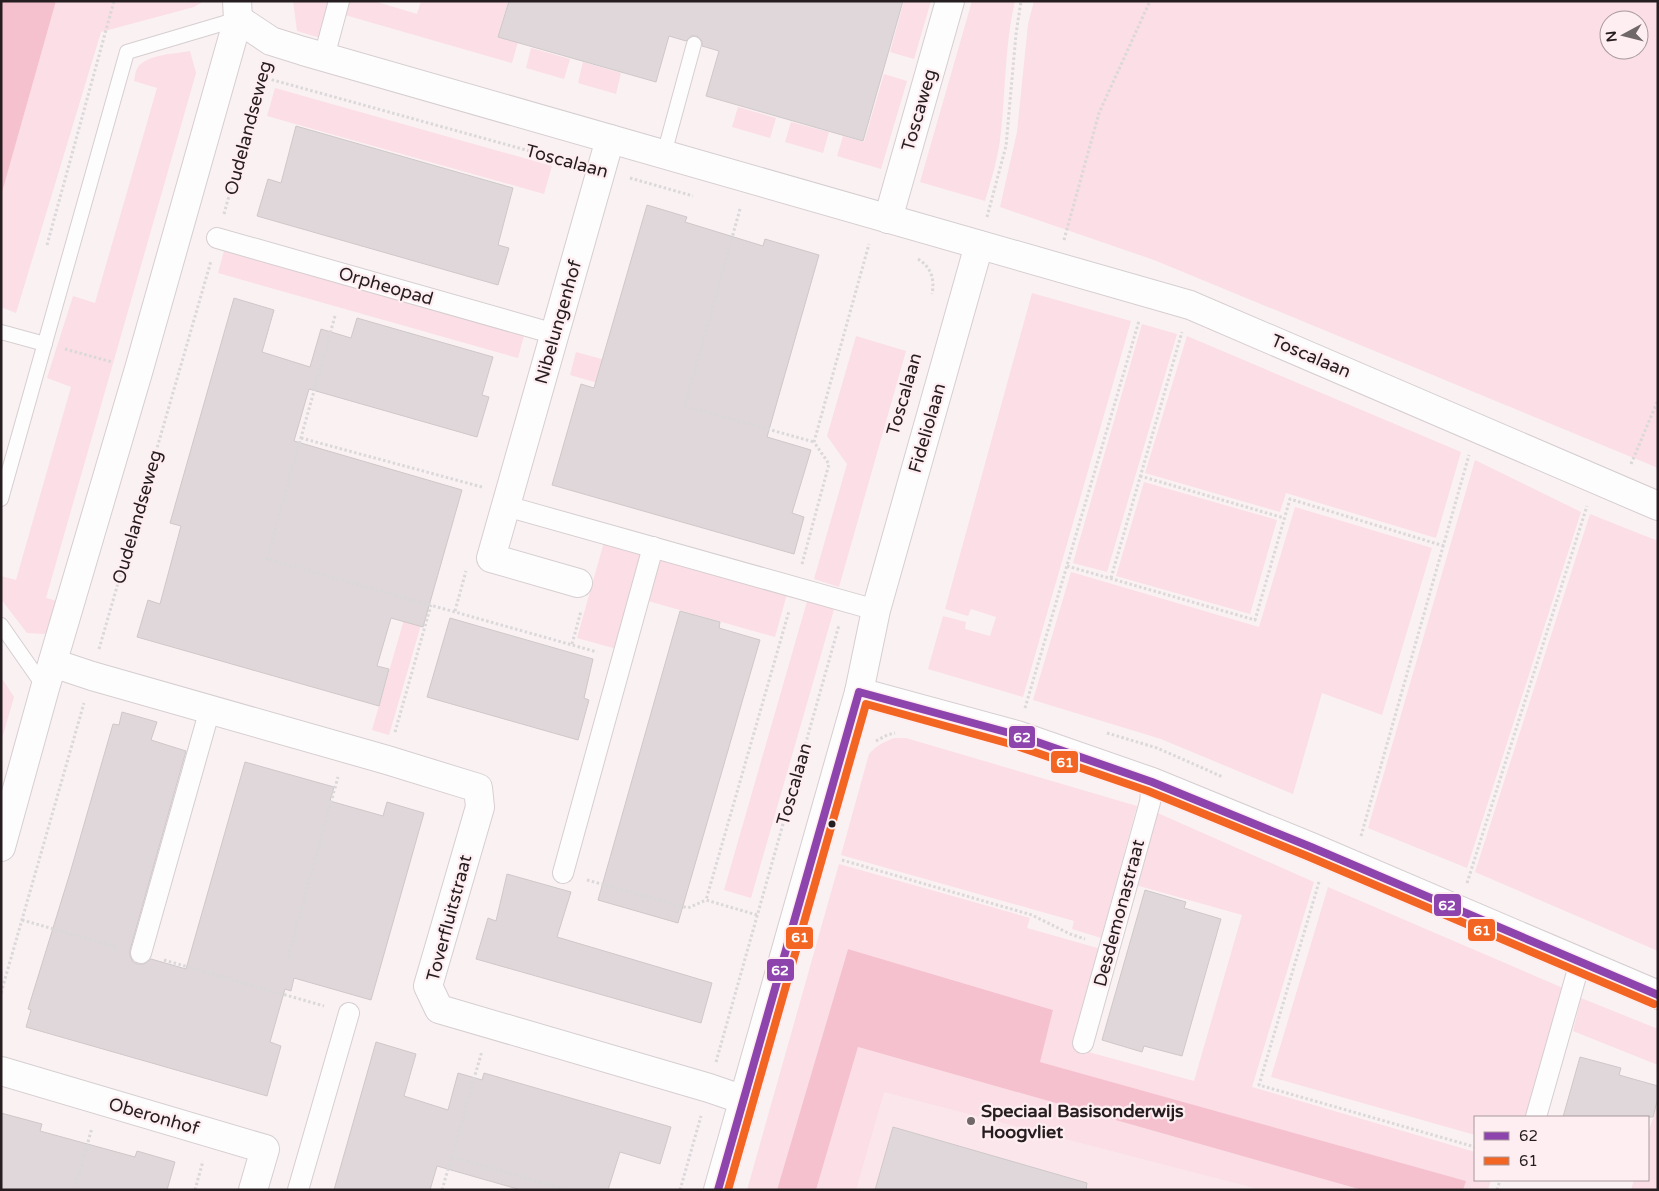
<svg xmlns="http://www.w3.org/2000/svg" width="1659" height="1191" viewBox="0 0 1659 1191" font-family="'Varela Round',sans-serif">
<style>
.built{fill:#fbe6eb}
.green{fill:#fbdee6;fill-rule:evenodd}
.water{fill:#f6c1cf}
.building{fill:#dfd7d9;stroke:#cfc8c9}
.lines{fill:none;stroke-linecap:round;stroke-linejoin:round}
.service-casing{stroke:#d6ced0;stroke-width:16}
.pedestrian-casing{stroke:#d6ced0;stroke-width:22}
.minor-casing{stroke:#d6ced0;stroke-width:30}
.tertiary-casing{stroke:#d6ced0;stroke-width:30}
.path{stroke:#dbd8d9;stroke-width:3;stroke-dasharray:2.5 2.5;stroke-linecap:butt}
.service{stroke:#fefdfd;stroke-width:14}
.pedestrian{stroke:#fefdfd;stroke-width:20}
.minor{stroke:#fefdfd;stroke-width:28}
.tertiary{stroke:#fefdfd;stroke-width:28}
.bus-1-casing{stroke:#feedf1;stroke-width:11}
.bus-2-casing{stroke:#feedf1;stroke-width:11}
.bus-1{stroke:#8e44ad;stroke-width:8}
.bus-2{stroke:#f26522;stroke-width:8}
.bus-dot{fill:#251d1f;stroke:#feedf1;stroke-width:2}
.poi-dot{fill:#706769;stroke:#feedf1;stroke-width:2}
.labels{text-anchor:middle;stroke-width:4.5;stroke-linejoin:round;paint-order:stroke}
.street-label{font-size:18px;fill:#251d1f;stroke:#feedf1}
.poi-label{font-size:18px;font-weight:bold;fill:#251d1f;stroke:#feedf1;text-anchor:start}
.line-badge{stroke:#feedf1;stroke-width:2}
.badge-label{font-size:14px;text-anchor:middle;font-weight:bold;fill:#fff}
</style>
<rect width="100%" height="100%" fill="#faf1f3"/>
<polygon class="built" points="861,1052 1341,1190 821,1190"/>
<g class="green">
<polygon points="56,1 204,1 194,7 101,32 16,313 1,307 1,196"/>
<polygon points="293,1 332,1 324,39 297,31"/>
<polygon points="348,1 374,1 417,14 421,1 508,1 498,37 518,42 512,63 345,15"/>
<polygon points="904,1 931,1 914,59 890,52"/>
<path d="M972 1H1015C1004 47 1006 94 1000 140 997 161 991 181 985 201L920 182Z"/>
<path d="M1034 1H1658V468L1154 260 1000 207 1017 132 1028 24ZM1609 20H1639V50H1609Z"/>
<polygon points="531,48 570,59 564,79 526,68"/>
<path d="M190 51 196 73 46 598 57 601 50 627 45 634 27 633 1 599V576L16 580 71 387 47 378 73 296 95 303 157 88 134 81C135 77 135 72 137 69 145 54 175 54 190 51Z"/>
<polygon points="583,62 621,73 616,94 578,83"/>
<polygon points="884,74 907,81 881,169 837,156 843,136 864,142"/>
<polygon points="275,88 552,166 544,194 267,116"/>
<polygon points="738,107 776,118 770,138 732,127"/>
<polygon points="791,122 829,132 823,153 785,142"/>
<polygon points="225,247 525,332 518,358 218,273"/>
<polygon points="1032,293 1131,321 1023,697 928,669 943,616 966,622 965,629 990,636 996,617 971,609 968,616 945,609"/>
<polygon points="1142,324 1177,334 1107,572 1073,563"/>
<polygon points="856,336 906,351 839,587 814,579 847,464 827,436"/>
<polygon points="1187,336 1461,452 1436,538 1286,493 1280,512 1145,473"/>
<polygon points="576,352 671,378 664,402 570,375"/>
<polygon points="1475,460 1581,512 1467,868 1368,828"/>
<polygon points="1144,482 1277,520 1250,614 1116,576"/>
<polygon points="1295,507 1432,548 1382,715 1322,693 1293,794 1161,739 1033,700 1071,572 1259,627"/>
<polygon points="1590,514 1658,541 1658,951 1475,872"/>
<polygon points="604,542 644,553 617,649 577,638"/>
<polygon points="660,558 787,594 775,637 648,601"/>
<polygon points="808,598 835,606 751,898 724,890"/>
<polygon points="408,606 425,611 389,735 372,730"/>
<polygon points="1,677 14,697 1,742"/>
<path d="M894 738H906L1137 806 1101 938 1072 929 1074 921 841 855 869 754C877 745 884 742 894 738Z"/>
<polygon points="1153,811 1314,882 1252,1087 1475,1152 1475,1180 1491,1180 1488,1190 1463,1190 1465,1181 1039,1062 1053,1010 848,949 777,1190 747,1190 839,864 1030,918 1027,928 1101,949 1074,1048 1194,1081 1242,915 1132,884"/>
<polygon points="1328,887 1563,988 1525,1117 1475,1117 1475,1135 1271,1077"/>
<polygon points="1581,998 1658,1029 1658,1065 1573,1031"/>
<polygon points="858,1047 1362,1190 1262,1190 884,1092 856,1190 816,1190"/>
<polygon points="1658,1102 1658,1190 1631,1190 1634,1180 1648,1180 1648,1134"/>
</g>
<g class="water">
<polygon points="1,1 56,1 1,196"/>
<polygon points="848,949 1053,1010 1040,1062 1466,1181 1463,1190 1362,1190 858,1047 816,1190 777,1190"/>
</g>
<g class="building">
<polygon points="509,1 903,1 863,141 706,96 719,51 702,46 702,41 697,36 691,36 686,41 669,36 656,82 498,37"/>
<polygon points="296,126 513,188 498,245 509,248 498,285 257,216 268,179 281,183"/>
<polygon points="647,205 687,217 685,222 763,246 765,239 819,255 767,437 811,450 792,513 804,517 794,554 552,485 581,384 594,388"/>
<polygon points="234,298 274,310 262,352 310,367 321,329 351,338 357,318 493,357 482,395 489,397 477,437 309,389 294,441 462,490 423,627 391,618 377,666 389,669 379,706 137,637 148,600 160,604 181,526 170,523"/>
<polygon points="680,611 720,622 719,628 760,640 678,923 598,900"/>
<polygon points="450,618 593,659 584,698 589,700 578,740 427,697"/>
<polygon points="122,712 157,722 151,740 186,751 130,950 130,956 133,962 137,964 144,964 151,959 186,969 245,762 334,787 330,801 383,816 387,802 424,813 371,1000 294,978 291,991 285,989 270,1042 281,1046 267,1096 26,1027 31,1010 28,1009 70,873 113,724 119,725"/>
<polygon points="507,874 571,892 557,937 712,983 701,1023 476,959 488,918 496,921"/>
<polygon points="1145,890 1186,902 1184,908 1221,919 1182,1056 1144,1046 1142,1052 1102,1040"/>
<polygon points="376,1042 416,1054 404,1096 448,1110 458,1073 482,1080 484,1073 671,1127 660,1164 620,1152 608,1190 521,1190 437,1166 430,1190 334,1190"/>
<polygon points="1580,1057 1621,1068 1619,1075 1658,1086 1658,1098 1653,1117 1563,1117"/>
<polygon points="1,1113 42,1124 40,1131 135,1157 137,1151 175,1162 167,1190 1,1190"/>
<polygon points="893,1127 1087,1183 1086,1190 875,1190"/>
</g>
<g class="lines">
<defs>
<g id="service">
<polyline points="664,154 694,44"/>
<polyline points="1,332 45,344"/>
<polyline points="1,499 127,52 238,19"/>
<polyline points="1,625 45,688"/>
</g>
<g id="pedestrian">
<polyline points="324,57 339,1"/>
<polyline points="217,238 555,334"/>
<polyline points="506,506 876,610"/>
<polyline points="563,873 653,547"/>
<polyline points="141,953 210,709"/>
<polyline points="1083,1043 1150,802 1152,782"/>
<polyline points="1536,1117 1580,962"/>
<polyline points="298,1190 349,1013"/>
</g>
<g id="minor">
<polyline points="238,19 271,41 303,51 1190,305 1658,506"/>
<polyline points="888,219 950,1"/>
<polyline points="578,583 491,558 610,139"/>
<polyline points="53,663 92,676 387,760 478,788 480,807 428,986 439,1009 709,1088 744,1100"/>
<polyline points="859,692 1017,735 1152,782 1311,847 1658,995"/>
<polyline points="1,1071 265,1149 253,1190"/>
<polyline points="718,1190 859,692 876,610 979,245"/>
</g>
<polyline id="tertiary" points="1,847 45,688 139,369 238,19 237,1"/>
</defs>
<use href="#service" class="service-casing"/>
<use href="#pedestrian" class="pedestrian-casing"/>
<use href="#minor" class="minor-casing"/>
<use href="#tertiary" class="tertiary-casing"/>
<g class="path">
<polyline points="262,77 573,163"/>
<polyline points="630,178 693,196"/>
<polyline points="740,209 685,406 814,442"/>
<polyline points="224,214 264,69"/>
<polyline points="987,217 1006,146 1016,34 1021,1"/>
<polyline points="1064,240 1099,113 1150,1"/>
<polyline points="47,245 114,1"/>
<path d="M918 259C931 267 935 279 932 294"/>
<polyline points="335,316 267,559 597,652"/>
<polyline points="65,349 112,362"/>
<polyline points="301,438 482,487"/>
<polyline points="1631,464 1658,400"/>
<polyline points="1140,476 1284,518"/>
<polyline points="802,564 829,464 814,442 869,244"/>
<polyline points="1067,566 1255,620 1290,499 1444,546"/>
<polyline points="1111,578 1182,332"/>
<polyline points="455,611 466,571"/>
<polyline points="572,644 581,611"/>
<polyline points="99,649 211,261"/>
<polyline points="1025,708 1139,321"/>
<polyline points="395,732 431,605"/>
<polyline points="1107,733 1157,748 1223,777"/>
<polyline points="876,741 887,735 895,733"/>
<polyline points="1361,836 1469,455"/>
<polyline points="842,860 1032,915 1070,934 1085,939"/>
<polyline points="587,880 688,908 706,900"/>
<polyline points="1319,882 1259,1085 1475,1147"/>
<polyline points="1467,883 1587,506"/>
<polyline points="757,915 706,900 789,611"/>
<polyline points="22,920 117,947"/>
<polyline points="288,957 338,777"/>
<polyline points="164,960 324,1006"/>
<polyline points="1,993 84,703"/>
<polyline points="716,1062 839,625"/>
<polyline points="452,1157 567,1190"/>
<polyline points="74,1190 92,1128"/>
<polyline points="195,1190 203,1161"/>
<polyline points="442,1190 482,1051"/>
<polyline points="680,1190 701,1116"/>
<polyline points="1497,1190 1500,1180"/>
</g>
<use href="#service" class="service"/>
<use href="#pedestrian" class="pedestrian"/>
<use href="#minor" class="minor"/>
<use href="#tertiary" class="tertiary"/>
<defs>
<polyline id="bus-1" points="718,1190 859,692 1017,735 1152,782 1311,847 1658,995"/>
<polyline id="bus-2" points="728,1190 866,704 1014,745 1148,791 1307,856 1654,1004"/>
</defs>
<use href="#bus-1" class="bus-1-casing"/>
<use href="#bus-2" class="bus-2-casing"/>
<use href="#bus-1" class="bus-1"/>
<use href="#bus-2" class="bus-2"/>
</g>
<circle class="bus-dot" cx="832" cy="824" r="4.5"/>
<circle class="poi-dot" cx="971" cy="1121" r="5"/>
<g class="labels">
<g class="street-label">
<text transform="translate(919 110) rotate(-74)" y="6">Toscaweg</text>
<text transform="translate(248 128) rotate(-75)" y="6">Oudelandseweg</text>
<text transform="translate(567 161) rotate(15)" y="6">Toscalaan</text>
<text transform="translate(386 286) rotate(16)" y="6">Orpheopad</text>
<text transform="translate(558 322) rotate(-74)" y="6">Nibelungenhof</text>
<text transform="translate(1311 356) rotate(23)" y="6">Toscalaan</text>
<text transform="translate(904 394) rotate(-74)" y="6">Toscalaan</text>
<text transform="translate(927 428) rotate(-74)" y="6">Fideliolaan</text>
<text transform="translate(137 517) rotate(-74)" y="6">Oudelandseweg</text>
<text transform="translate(794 784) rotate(-74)" y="6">Toscalaan</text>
<text transform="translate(1119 913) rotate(-75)" y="6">Desdemonastraat</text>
<text transform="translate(449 918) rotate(-75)" y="6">Toverfluitstraat</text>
<text transform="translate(154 1116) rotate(16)" y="6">Oberonhof</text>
</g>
<g class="poi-label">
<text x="981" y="1117">Speciaal Basisonderwijs<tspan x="981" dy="21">Hoogvliet</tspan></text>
</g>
</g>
<g class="line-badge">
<rect x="1008" y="725" width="28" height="24" rx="5" fill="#8e44ad"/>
<rect x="1050" y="750" width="29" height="24" rx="5" fill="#f26522"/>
<rect x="1433" y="893" width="29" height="24" rx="5" fill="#8e44ad"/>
<rect x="1467" y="918" width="29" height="24" rx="5" fill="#f26522"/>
<rect x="785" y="926" width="29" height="24" rx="5" fill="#f26522"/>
<rect x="766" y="958" width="29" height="24" rx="5" fill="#8e44ad"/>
</g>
<g class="badge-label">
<text x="1022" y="742">62</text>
<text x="1065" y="767">61</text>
<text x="1447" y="910">62</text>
<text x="1482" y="935">61</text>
<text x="800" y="942">61</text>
<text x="780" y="975">62</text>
</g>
<rect width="1659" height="1191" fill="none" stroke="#251d1f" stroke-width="5"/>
<rect x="1474" y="1116" width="175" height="65" fill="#feedf1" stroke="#a79a9d"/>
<rect x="1484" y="1132" width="25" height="8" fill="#8e44ad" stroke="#a79a9d"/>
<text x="1519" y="1141" font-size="15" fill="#251d1f">62</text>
<rect x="1484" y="1157" width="25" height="8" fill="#f26522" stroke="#a79a9d"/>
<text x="1519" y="1166" font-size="15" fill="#251d1f">61</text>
<g transform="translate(1624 35) rotate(263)"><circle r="24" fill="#feedf1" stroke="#a79a9d"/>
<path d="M0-4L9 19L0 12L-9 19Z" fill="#706769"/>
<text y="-8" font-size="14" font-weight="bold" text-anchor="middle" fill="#251d1f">N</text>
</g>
</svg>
